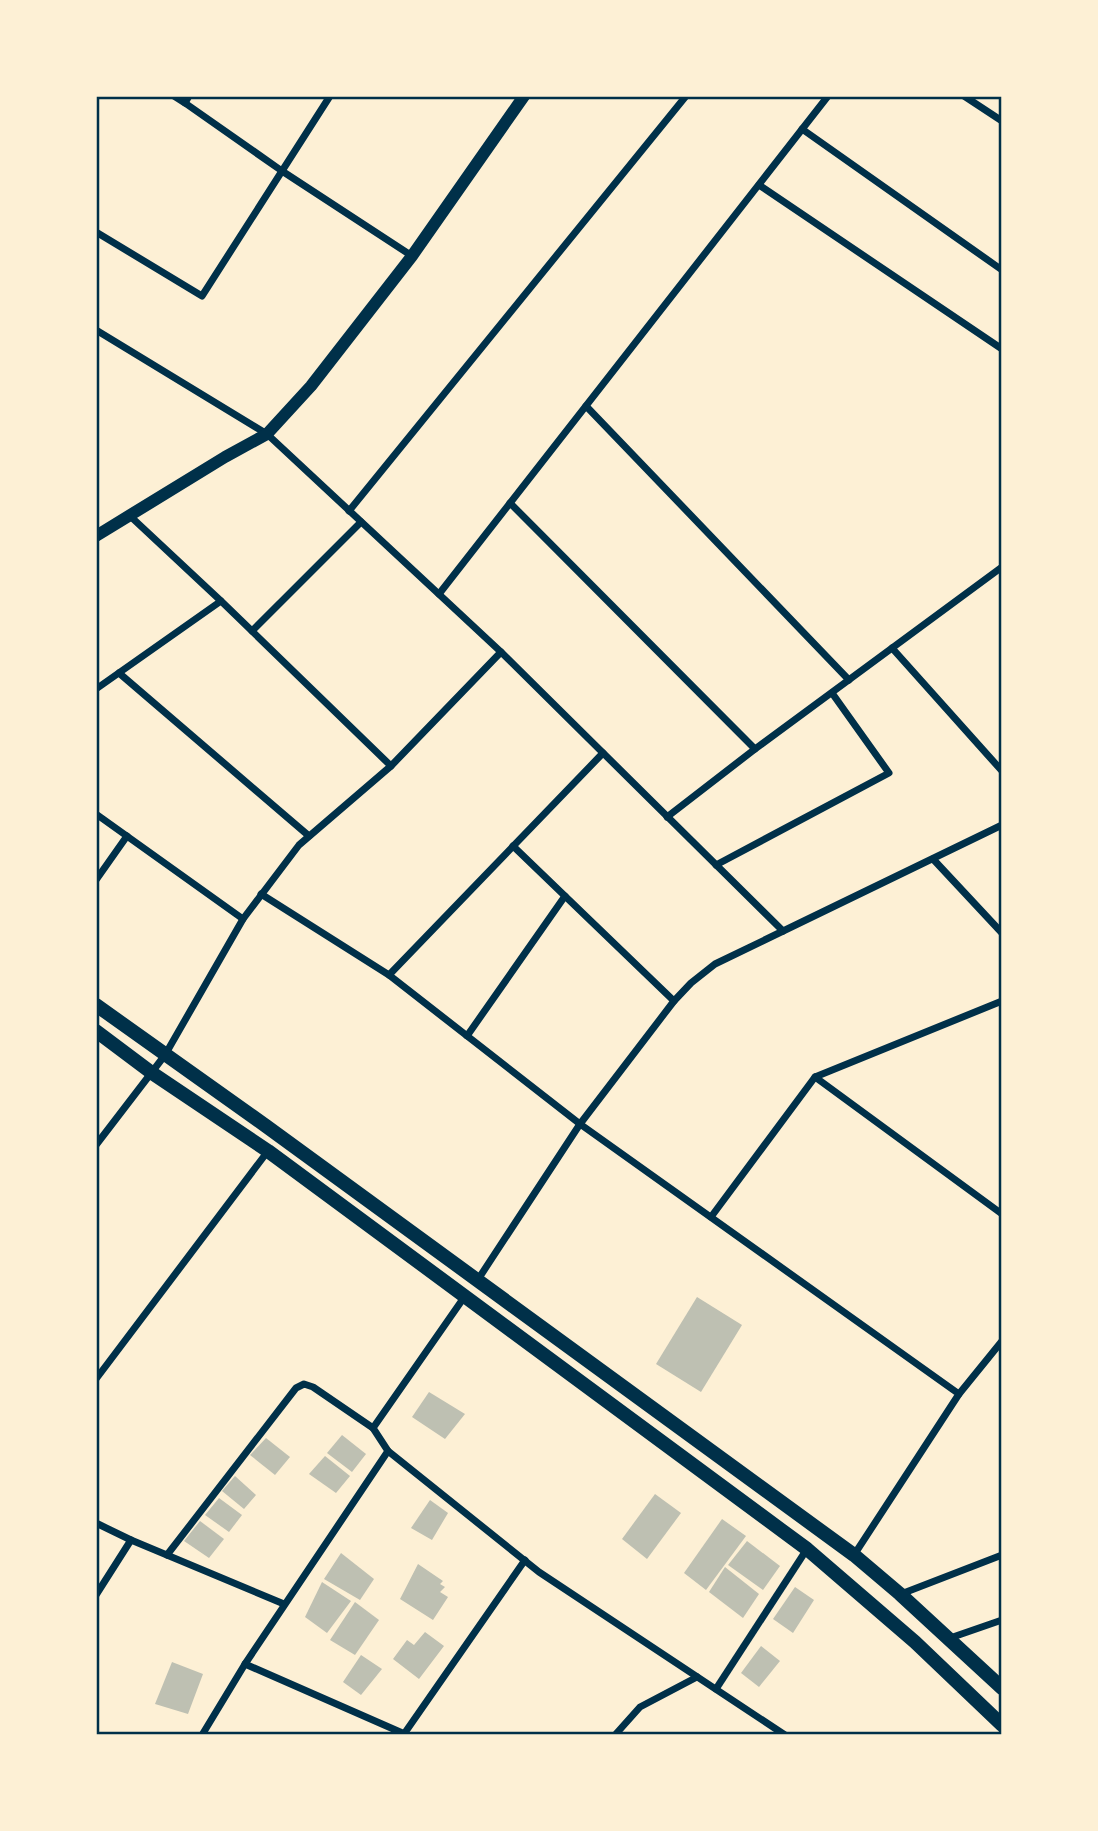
<svg xmlns="http://www.w3.org/2000/svg" width="1098" height="1831" viewBox="0 0 1098 1831" font-family="'DM Sans',sans-serif">
<style>
.building{fill:#bec0b2}
.lines{fill:none;stroke-linecap:round;stroke-linejoin:round}
.minor{stroke:#003049;stroke-width:7}
.tertiary{stroke:#003049;stroke-width:12}
.secondary{stroke:#003049;stroke-width:14}
.neatline{fill:none;stroke:#003049;stroke-width:2.5}
</style>
<rect width="100%" height="100%" fill="#fdf0d5"/>
<g class="building">
<polygon points="697,1297 742,1325 701,1392 656,1364"/>
<polygon points="429,1392 465,1414 445,1439 412,1417"/>
<polygon points="342,1435 366,1454 352,1472 327,1453"/>
<polygon points="266,1438 290,1457 275,1475 250,1455"/>
<polygon points="325,1456 350,1476 336,1493 309,1474"/>
<polygon points="235,1476 256,1495 244,1509 222,1491"/>
<polygon points="655,1494 681,1513 647,1559 622,1539"/>
<polygon points="219,1498 242,1515 229,1532 205,1515"/>
<polygon points="430,1500 448,1513 432,1540 411,1528"/>
<polygon points="722,1519 746,1536 706,1590 684,1573"/>
<polygon points="200,1521 224,1539 209,1558 184,1541"/>
<polygon points="747,1541 780,1566 763,1590 728,1565"/>
<polygon points="341,1553 374,1579 360,1600 324,1579"/>
<polygon points="418,1564 443,1581 440,1584 445,1587 440,1592 448,1597 433,1620 400,1599"/>
<polygon points="725,1567 759,1594 743,1618 709,1592"/>
<polygon points="322,1582 351,1601 327,1633 305,1617"/>
<polygon points="795,1587 814,1600 793,1633 773,1619"/>
<polygon points="355,1602 379,1620 355,1655 330,1640"/>
<polygon points="425,1632 444,1646 419,1679 393,1659 407,1640 414,1645"/>
<polygon points="761,1646 780,1661 759,1687 741,1673"/>
<polygon points="361,1655 382,1669 361,1695 343,1682"/>
<polygon points="172,1662 203,1674 188,1714 155,1704"/>
</g>
<g class="lines">
<g class="minor">
<polyline points="174,96 185,103 189,96"/>
<polyline points="964,96 1002,121"/>
<polyline points="185,103 282,171 412,256"/>
<polyline points="802,129 1002,270"/>
<polyline points="759,185 1002,349"/>
<polyline points="96,232 202,296 330,96"/>
<polyline points="96,330 267,434 501,652 783,931"/>
<polyline points="586,406 849,680"/>
<polyline points="510,503 755,749 667,817"/>
<polyline points="349,511 686,96"/>
<polyline points="439,594 828,96"/>
<polyline points="252,631 361,522"/>
<polyline points="892,648 1002,771"/>
<polyline points="119,673 309,836"/>
<polyline points="96,689 221,601"/>
<polyline points="755,749 1002,567"/>
<polyline points="391,766 501,652"/>
<polyline points="96,814 243,919"/>
<polyline points="513,846 674,1001"/>
<polyline points="933,859 1002,933"/>
<polyline points="716,865 889,773 832,693"/>
<polyline points="96,880 127,836"/>
<polyline points="261,894 389,975 580,1124 959,1394 854,1555"/>
<polyline points="389,975 603,753"/>
<polyline points="467,1036 565,896"/>
<polyline points="815,1077 1002,1214"/>
<polyline points="96,1145 165,1055 243,919 299,845 391,766 221,601 129,515"/>
<polyline points="711,1217 815,1077 1002,1001"/>
<polyline points="477,1281 580,1124 674,1001 691,983 715,964 1002,825"/>
<polyline points="96,1379 268,1151"/>
<polyline points="959,1394 1002,1341"/>
<polyline points="388,1451 539,1572 785,1735"/>
<polyline points="96,1523 131,1540 96,1595"/>
<polyline points="131,1540 284,1604"/>
<polyline points="167,1555 296,1388 304,1384 313,1387 373,1428"/>
<polyline points="901,1594 1002,1555"/>
<polyline points="950,1638 1002,1620"/>
<polyline points="245,1664 407,1735"/>
<polyline points="716,1689 807,1549"/>
<polyline points="404,1734 525,1560"/>
<polyline points="202,1735 245,1664 388,1451 373,1428 465,1296"/>
<polyline points="615,1735 640,1707 697,1677"/>
</g>
<polyline class="tertiary" points="96,536 225,457 267,434 311,386 412,256 524,96"/>
<g class="secondary">
<polyline points="96,1005 266,1126 854,1555 900,1594 1002,1688"/>
<polyline points="96,1031 152,1073 268,1151 807,1549 915,1642 1002,1725"/>
</g>
</g>
<rect width="1098" height="1831" fill="none" stroke="#fdf0d5" stroke-width="196"/>
<rect x="98" y="98" width="902" height="1635" class="neatline"/>
</svg>
